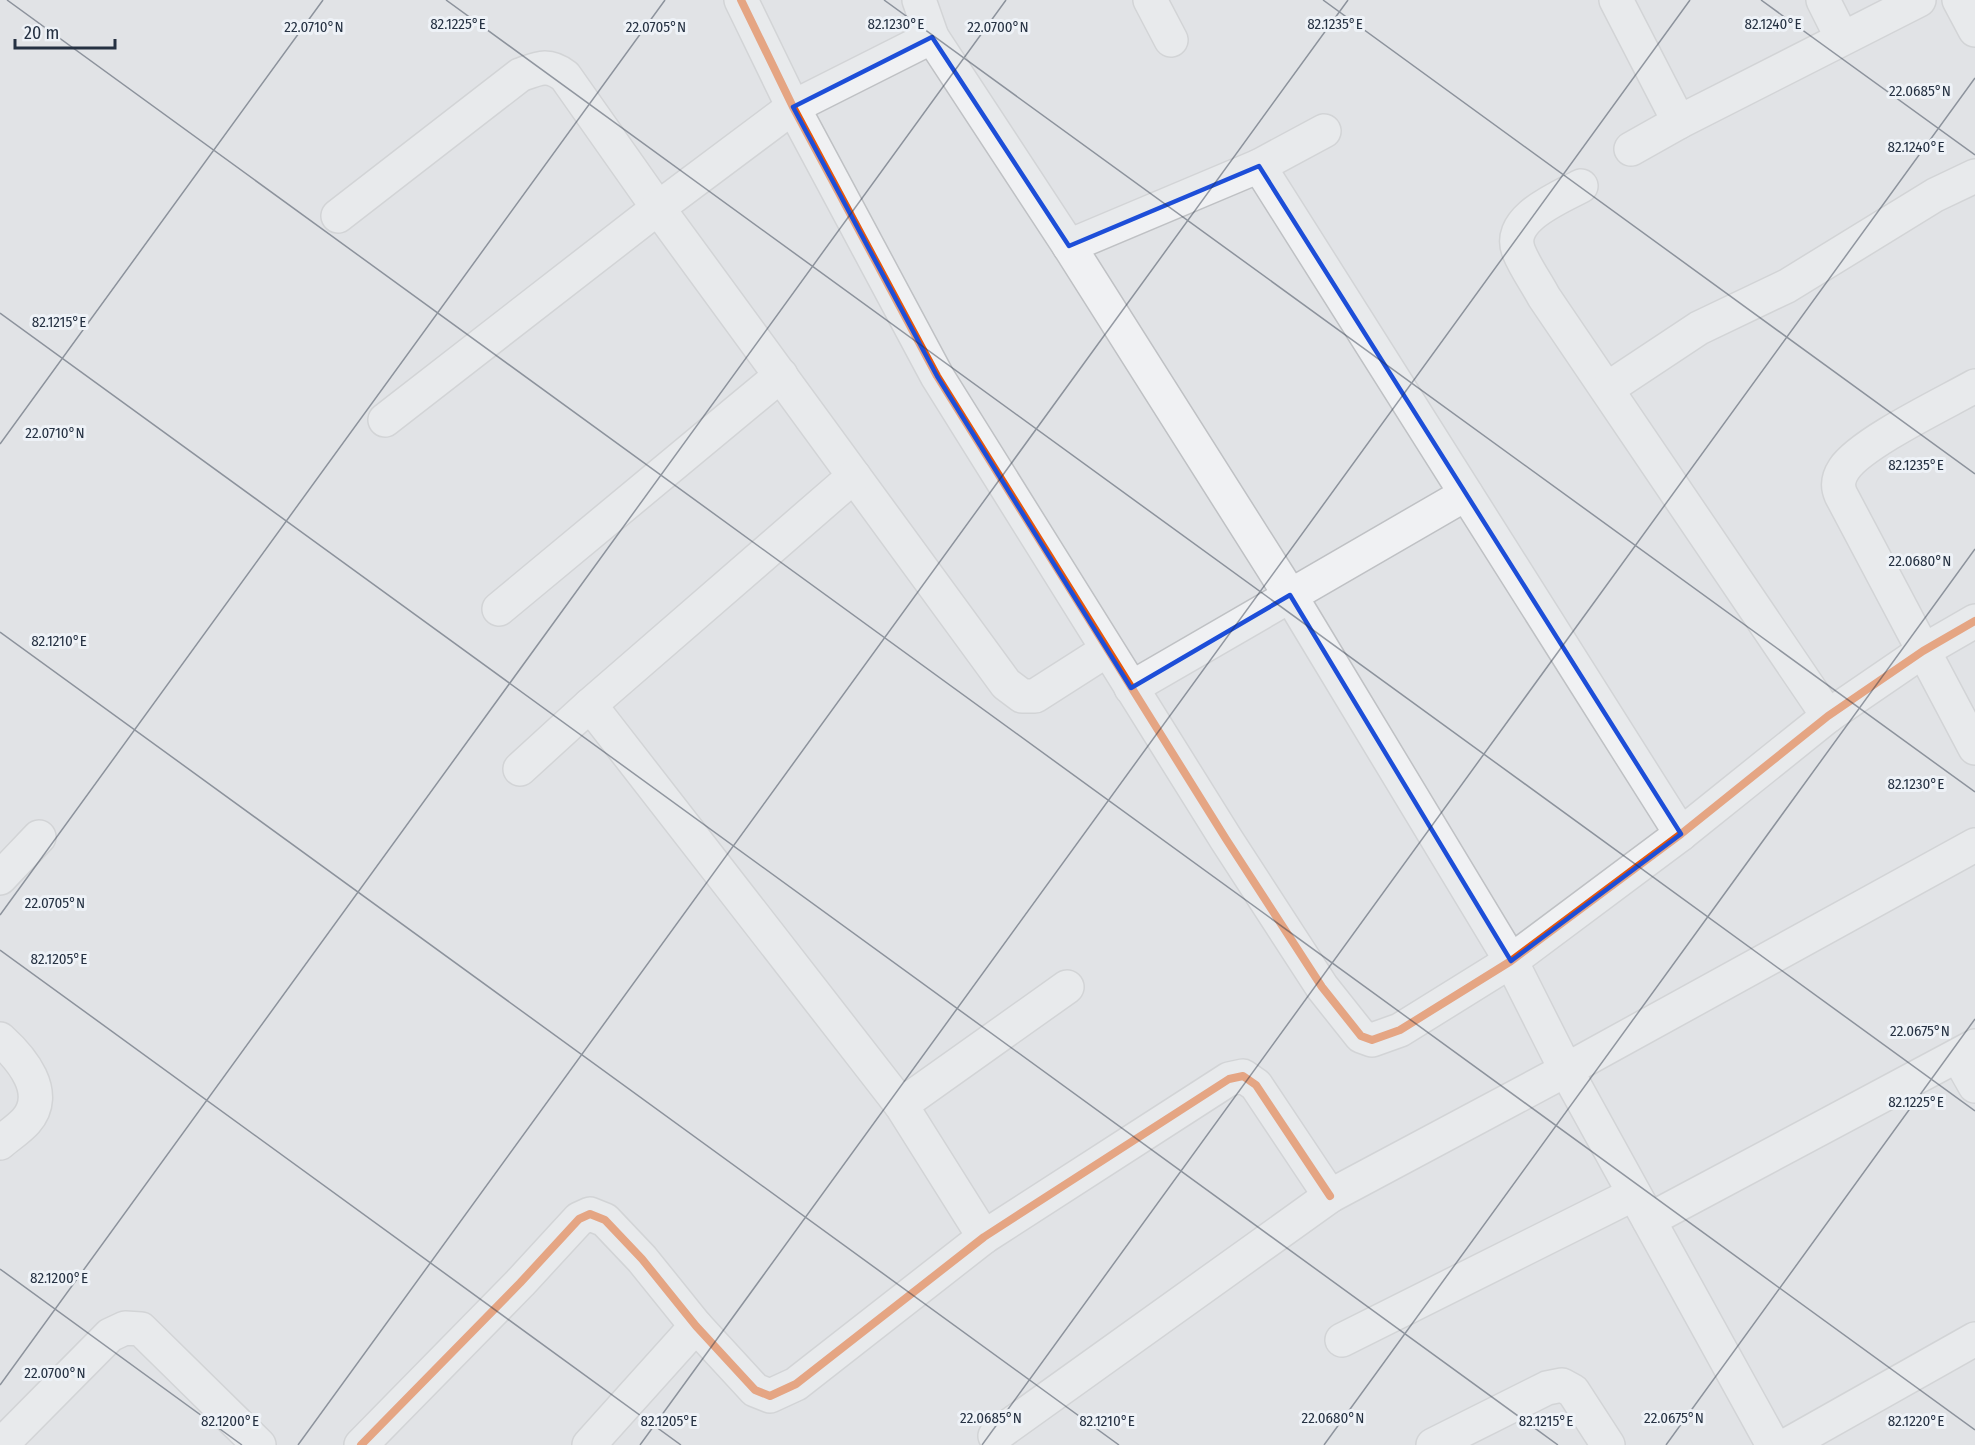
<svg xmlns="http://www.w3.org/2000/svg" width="1975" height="1445" viewBox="0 0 1975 1445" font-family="'Fira Sans Condensed',sans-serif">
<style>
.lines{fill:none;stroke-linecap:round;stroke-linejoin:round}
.minor-casing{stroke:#bfc1c4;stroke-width:36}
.minor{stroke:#f0f1f3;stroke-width:33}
.cycleway-casing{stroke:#eef2f7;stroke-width:11}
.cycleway{stroke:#e8590c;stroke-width:8}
.marked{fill:none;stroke:#1d4ed8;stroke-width:4.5;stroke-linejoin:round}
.ticks{fill:none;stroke:#253142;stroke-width:1.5;stroke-opacity:0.45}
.ticks-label{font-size:15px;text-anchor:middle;fill:#253142;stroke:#eef2f7;stroke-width:6;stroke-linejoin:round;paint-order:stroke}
</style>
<rect width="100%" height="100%" fill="#e1e3e6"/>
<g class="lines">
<defs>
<g id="minor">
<polyline points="741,0 793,107 937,376 1226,839 1322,987 1361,1036 1372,1040 1400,1030 1511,961 1681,834 1828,716 1923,651 1975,621"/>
<polyline points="919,0 932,37 1069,246 1290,595 1511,961 1566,1070 1773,1445"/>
<polyline points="1150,0 1171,40"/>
<polyline points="1616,0 1679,122"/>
<polyline points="1823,0 1842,38"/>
<polyline points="1959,0 1975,30"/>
<polyline points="1631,149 1679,122 1919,0"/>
<polyline points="1259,166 1681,834"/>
<path d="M1581 186C1559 198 1505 219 1519 252 1525 267 1536 282 1544 297L1828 716"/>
<path d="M338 216 520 75C539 68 548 63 565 76L658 208 1006 684 1022 696H1035L1107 650"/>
<polyline points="1069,246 1259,166 1324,131"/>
<path d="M1975 386C1945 403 1861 443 1844 469 1838 478 1837 486 1841 495L1975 748"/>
<polyline points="1607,389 1699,328 1787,286 1935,195 1975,176"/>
<polyline points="385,420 658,208 793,107 932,37"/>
<polyline points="499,609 781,375"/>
<polyline points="1131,688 1466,494"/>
<polyline points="590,705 901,1105 984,1237"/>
<polyline points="520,769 590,705 854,476"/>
<polyline points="0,878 39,837"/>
<path d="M0 1039C21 1058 51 1093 26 1121 19 1129 8 1136 0 1143"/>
<polyline points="1958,1056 1975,1086"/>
<polyline points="901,1105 1067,987"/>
<polyline points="1649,1220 1975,1046"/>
<polyline points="1342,1340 1634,1194"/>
<polyline points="995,1436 1330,1196 1566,1070 1975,845"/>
<polyline points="0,1441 10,1436 110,1335 125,1328 141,1329 259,1445"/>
<polyline points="361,1445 520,1283 579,1219 590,1214 605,1220 642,1259 696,1326 755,1390 770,1396 796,1384 984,1237 1229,1079 1243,1076 1256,1085 1330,1196"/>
<polyline points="589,1445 696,1326"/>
<polyline points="1433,1445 1547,1388 1562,1385 1573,1391 1608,1445"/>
<polyline points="1787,1445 1975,1339"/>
</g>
</defs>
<use href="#minor" class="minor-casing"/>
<use href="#minor" class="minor"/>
<defs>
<g id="cycleway">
<polyline points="741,0 793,107 937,376 1226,839 1322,987 1361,1036 1372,1040 1400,1030 1511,961 1681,834 1828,716 1923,651 1975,621"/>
<polyline points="361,1445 520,1283 579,1219 590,1214 605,1220 642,1259 696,1326 755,1390 770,1396 796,1384 984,1237 1229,1079 1243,1076 1256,1085 1330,1196"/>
</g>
</defs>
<use href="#cycleway" class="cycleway-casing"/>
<use href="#cycleway" class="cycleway"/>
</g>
<path d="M0 0H1975V1445H0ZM932 37 1069 246 1259 166 1681 834 1511 961 1290 595 1131 688 937 376 793 107Z" fill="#e1e3e6" fill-opacity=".55" fill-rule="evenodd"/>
<path class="marked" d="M932 37 1069 246 1259 166 1681 834 1511 961 1290 595 1131 688 937 376 793 107Z"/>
<path class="ticks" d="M7 0 1975 1430M446 0 1975 1111M884 0 1975 792M1323 0 1975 474M1761 0 1975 155M0 313 1558 1445M0 444 323 0M0 632 1119 1445M0 915 665 0M0 950 681 1445M0 1269 242 1445M0 1385 1006 0M298 1445 1348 0M640 1445 1690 0M982 1445 1975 78M1324 1445 1975 549M1666 1445 1975 1019"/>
<g class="ticks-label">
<text x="458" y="29">82.1225°E</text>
<text x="1335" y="29">82.1235°E</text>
<text x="896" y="29">82.1230°E</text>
<text x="1773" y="29">82.1240°E</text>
<text x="998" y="32">22.0700°N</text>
<text x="314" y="32">22.0710°N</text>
<text x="656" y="32">22.0705°N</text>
<text x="1920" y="96">22.0685°N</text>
<text x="1916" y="152">82.1240°E</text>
<text x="59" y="327">82.1215°E</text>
<text x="55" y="438">22.0710°N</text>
<text x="1916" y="470">82.1235°E</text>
<text x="1920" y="566">22.0680°N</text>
<text x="59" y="646">82.1210°E</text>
<text x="1916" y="789">82.1230°E</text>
<text x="55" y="908">22.0705°N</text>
<text x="59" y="964">82.1205°E</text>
<text x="1920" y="1036">22.0675°N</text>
<text x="1916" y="1107">82.1225°E</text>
<text x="59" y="1283">82.1200°E</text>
<text x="55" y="1378">22.0700°N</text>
<text x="991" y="1423">22.0685°N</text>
<text x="1333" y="1423">22.0680°N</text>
<text x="1674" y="1423">22.0675°N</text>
<text x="1916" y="1426">82.1220°E</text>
<text x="230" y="1426">82.1200°E</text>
<text x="669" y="1426">82.1205°E</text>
<text x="1107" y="1426">82.1210°E</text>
<text x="1546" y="1426">82.1215°E</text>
</g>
<path d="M15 39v9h100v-9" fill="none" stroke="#253142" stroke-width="3"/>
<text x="24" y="39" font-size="18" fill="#253142" stroke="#eef2f7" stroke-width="4.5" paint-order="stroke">20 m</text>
</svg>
